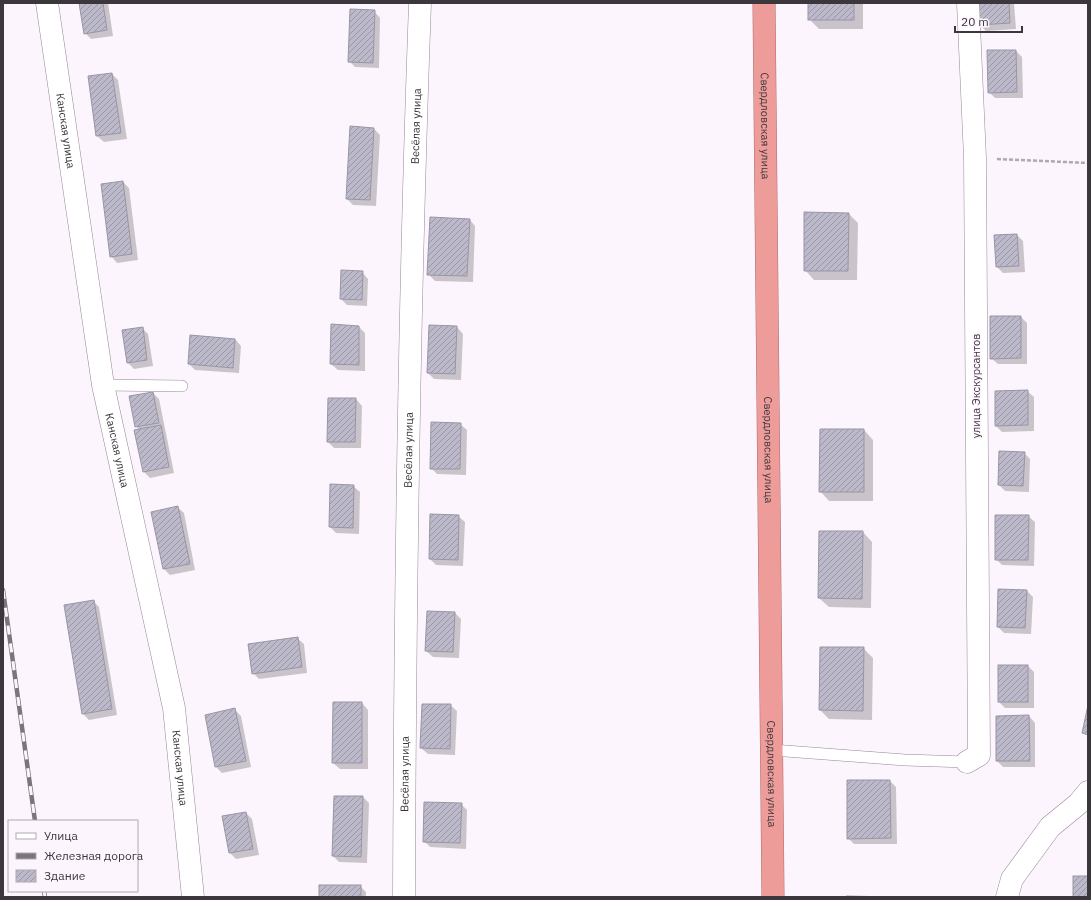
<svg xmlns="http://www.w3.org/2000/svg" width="1091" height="900" viewBox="0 0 1091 900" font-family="'IBM Plex Sans',sans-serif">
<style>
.shadow{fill:#0003}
.building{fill:url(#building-hatch);stroke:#9895a6}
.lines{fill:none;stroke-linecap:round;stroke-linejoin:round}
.service-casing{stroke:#958895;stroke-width:12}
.minor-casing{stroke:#958895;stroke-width:23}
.trunk-casing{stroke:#ad6969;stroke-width:23}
.path{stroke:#afa8af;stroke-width:2.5;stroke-dasharray:4 2;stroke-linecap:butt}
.service{stroke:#fff;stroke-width:11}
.minor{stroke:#fff;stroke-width:22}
.trunk{stroke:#ee9c9a;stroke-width:22}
.rail-casing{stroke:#7b757b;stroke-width:4.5}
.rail{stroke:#fdf5fd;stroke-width:3;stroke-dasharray:9;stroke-linecap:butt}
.labels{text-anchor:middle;stroke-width:3;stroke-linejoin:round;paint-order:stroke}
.street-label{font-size:11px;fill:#3c373c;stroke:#fdf5fd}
</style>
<defs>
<pattern id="building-hatch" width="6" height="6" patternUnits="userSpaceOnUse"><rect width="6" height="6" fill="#bcb9ca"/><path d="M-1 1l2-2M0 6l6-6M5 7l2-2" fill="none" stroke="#9a97a5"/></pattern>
</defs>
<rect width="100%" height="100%" fill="#fdf5fd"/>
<g class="shadow">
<polygon points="80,3 108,3 113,36 91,39 85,33"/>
<polygon points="809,3 863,3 863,29 819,29 809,19"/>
<polygon points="979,3 1014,3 1016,29 986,31 980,25"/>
<polygon points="374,11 380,18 379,68 355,67 349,61"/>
<polygon points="988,51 1016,51 1022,57 1023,98 995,98 989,92"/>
<polygon points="112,74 118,80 127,139 104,142 97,136"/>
<polygon points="374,129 380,135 376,206 353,205 347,199"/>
<polygon points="123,182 129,188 138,260 117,263 111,256"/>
<polygon points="849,214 858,223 857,280 814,280 805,270"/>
<polygon points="469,219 475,226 473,282 435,281 428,274"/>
<polygon points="1017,235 1023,241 1025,272 1003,273 997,267"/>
<polygon points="362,272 368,279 367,306 347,305 341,299"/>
<polygon points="1021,317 1027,323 1027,364 998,364 991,358"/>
<polygon points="359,327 365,333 365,371 338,370 331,364"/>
<polygon points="457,327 463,334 461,380 434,379 428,373"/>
<polygon points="142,328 148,334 153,366 134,369 128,363"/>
<polygon points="235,339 241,346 239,373 195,370 189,364"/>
<polygon points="1027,391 1034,397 1034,431 1002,432 996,426"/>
<polygon points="153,393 159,399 174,473 150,478 144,472 139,430 136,426"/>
<polygon points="329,399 356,399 362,406 361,448 334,448 328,442"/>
<polygon points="460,424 467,430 466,475 437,474 431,468"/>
<polygon points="864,430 873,440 873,501 829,501 820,491"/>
<polygon points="1024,453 1030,459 1029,492 1005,491 999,485"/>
<polygon points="331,485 353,486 360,492 359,534 336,533 330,527"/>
<polygon points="177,507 184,513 195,570 170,575 164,569"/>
<polygon points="458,516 465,522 463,566 436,565 430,559"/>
<polygon points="1028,516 1035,522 1034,566 1002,565 996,559"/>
<polygon points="820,532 863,532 872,542 871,608 829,607 819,598"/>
<polygon points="1027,591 1033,597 1031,634 1004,633 998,627"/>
<polygon points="93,601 99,607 117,715 89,720 83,714 65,606"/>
<polygon points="428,612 454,612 461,619 459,658 433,657 426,651"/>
<polygon points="297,638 304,644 307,673 259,679 253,673"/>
<polygon points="863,648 873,658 872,720 829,719 820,710"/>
<polygon points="999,666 1028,666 1034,672 1034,708 1005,708 999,702"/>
<polygon points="362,703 368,710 368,769 340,769 333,763"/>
<polygon points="450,705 457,711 455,755 428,754 421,748"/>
<polygon points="234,709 241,716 251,767 222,773 216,767 206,716"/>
<polygon points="1029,716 1035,723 1035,767 1003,767 997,761 997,717"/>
<polygon points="848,781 890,781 896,787 897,844 854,844 848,838"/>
<polygon points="363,797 369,803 367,863 339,862 333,856"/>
<polygon points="461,804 467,810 466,849 430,847 424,841"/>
<polygon points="246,813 252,819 259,855 236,859 230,853 224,817"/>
<polygon points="360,886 366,892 366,897 320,897"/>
</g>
<g class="building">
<polygon points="79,3 103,3 107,30 84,34"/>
<rect x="808" y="3" width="46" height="17"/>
<polygon points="978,3 1009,3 1010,23 979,25"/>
<polygon points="350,9 375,10 373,63 348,62"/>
<polygon points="987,50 1016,50 1017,92 988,93"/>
<polygon points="112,73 121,133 96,136 88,76"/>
<polygon points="350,126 374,128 370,200 346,199"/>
<polygon points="123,181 132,254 110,257 101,184"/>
<polygon points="804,212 849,213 848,271 804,271"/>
<polygon points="430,217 470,219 467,276 427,275"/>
<polygon points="1017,234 1019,266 996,267 994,235"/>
<polygon points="341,270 363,271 362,300 340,299"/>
<polygon points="990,316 1021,316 1021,358 990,359"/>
<polygon points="331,324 359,326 359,365 330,364"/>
<polygon points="429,325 457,326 455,374 427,373"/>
<polygon points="143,327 147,360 127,363 122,330"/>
<polygon points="190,335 235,339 233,368 188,364"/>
<polygon points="1028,390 1028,425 995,426 995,391"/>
<polygon points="153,392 159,423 135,427 129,396"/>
<polygon points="328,398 356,398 355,442 327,442"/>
<polygon points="431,422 461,423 460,469 430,469"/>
<polygon points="161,425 169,467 143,472 134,430"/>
<polygon points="820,429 864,429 864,492 819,492"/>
<polygon points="999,451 1025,452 1023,486 998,485"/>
<polygon points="330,484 354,485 353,528 329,527"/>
<polygon points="178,506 190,564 163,569 151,512"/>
<polygon points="430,514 459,515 458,560 429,559"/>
<polygon points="995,515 1029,515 1028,560 995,560"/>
<polygon points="819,531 863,531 862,599 818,598"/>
<polygon points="998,589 1027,590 1025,628 997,627"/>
<polygon points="94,600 112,709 82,714 64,605"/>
<polygon points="427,611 455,612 453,652 425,651"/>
<polygon points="298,637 302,667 252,674 248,644"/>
<polygon points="820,647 864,647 863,711 819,710"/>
<rect x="998" y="665" width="30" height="37"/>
<polygon points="333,702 362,702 362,763 332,763"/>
<polygon points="422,704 451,704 450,749 420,748"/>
<polygon points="1088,705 1088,735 1082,733"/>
<polygon points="235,708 246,761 215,767 205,715"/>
<polygon points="1029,715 1030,761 996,761 996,716"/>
<polygon points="847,780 890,780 891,838 847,839"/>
<polygon points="334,796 363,796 361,857 332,856"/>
<polygon points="424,802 462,803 460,843 423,842"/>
<polygon points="246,812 253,849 229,853 222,816"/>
<rect x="1073" y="876" width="15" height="21"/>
<rect x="319" y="885" width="42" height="12"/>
<polygon points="846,896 892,897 846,897"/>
</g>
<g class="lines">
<defs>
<g id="service">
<polyline points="103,385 182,386"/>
<polyline points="772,750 905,760 967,762"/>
</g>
<g id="minor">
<path id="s1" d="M47 3 103 385 174 708 193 897"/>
<polyline points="967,762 979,755 975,158 968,3"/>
<path id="s2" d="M404 897C405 599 409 301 420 3"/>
<polyline points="1007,897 1012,879 1050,827 1078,804 1088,792"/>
</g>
<g id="trunk">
<path id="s3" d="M764 3 773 897"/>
</g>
</defs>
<use href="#service" class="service-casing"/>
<use href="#minor" class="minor-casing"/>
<use href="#trunk" class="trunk-casing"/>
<polyline class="path" points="997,159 1088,163"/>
<use href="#service" class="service"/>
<use href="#minor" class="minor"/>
<use href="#trunk" class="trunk"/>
<defs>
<g id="rail">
<polyline points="3,590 35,821"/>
<polyline points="44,891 45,897"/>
</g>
</defs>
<use href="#rail" class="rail-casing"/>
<use href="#rail" class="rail"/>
</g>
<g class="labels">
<g class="street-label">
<text dy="4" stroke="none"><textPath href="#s2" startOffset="771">Весёлая улица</textPath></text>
<text dy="4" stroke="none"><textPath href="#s3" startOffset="123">Свердловская улица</textPath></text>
<text dy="4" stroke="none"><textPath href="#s1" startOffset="129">Канская улица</textPath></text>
<text transform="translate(976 386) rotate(-90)" y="4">улица Экскурсантов</text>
<text dy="4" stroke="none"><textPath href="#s2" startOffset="447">Весёлая улица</textPath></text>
<text dy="4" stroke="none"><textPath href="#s3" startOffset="447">Свердловская улица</textPath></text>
<text dy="4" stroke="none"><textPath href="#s1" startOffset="453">Канская улица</textPath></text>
<text dy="4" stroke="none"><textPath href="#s1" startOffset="777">Канская улица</textPath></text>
<text dy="4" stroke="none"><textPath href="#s2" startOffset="123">Весёлая улица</textPath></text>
<text dy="4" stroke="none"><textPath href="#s3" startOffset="771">Свердловская улица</textPath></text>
</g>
</g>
<rect width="1091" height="900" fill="none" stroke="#3c373c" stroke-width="8"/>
<rect x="8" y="820" width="130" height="72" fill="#fdf5fd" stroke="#b0a9b0"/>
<rect x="16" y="833" width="20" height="6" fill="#ffffff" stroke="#b0a9b0"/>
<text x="44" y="840" font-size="12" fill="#3c373c">Улица</text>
<rect x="16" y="853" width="20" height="6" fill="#7b757b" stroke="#b0a9b0"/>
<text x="44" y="860" font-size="12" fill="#3c373c">Железная дорога</text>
<rect x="16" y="870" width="20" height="12" fill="url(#building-hatch)" stroke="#b0a9b0"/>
<text x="44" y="880" font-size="12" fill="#3c373c">Здание</text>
<path d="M955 26v6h67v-6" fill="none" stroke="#3c373c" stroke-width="2"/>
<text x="961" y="26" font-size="12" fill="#3c373c" stroke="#fdf5fd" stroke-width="3" paint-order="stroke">20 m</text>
</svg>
